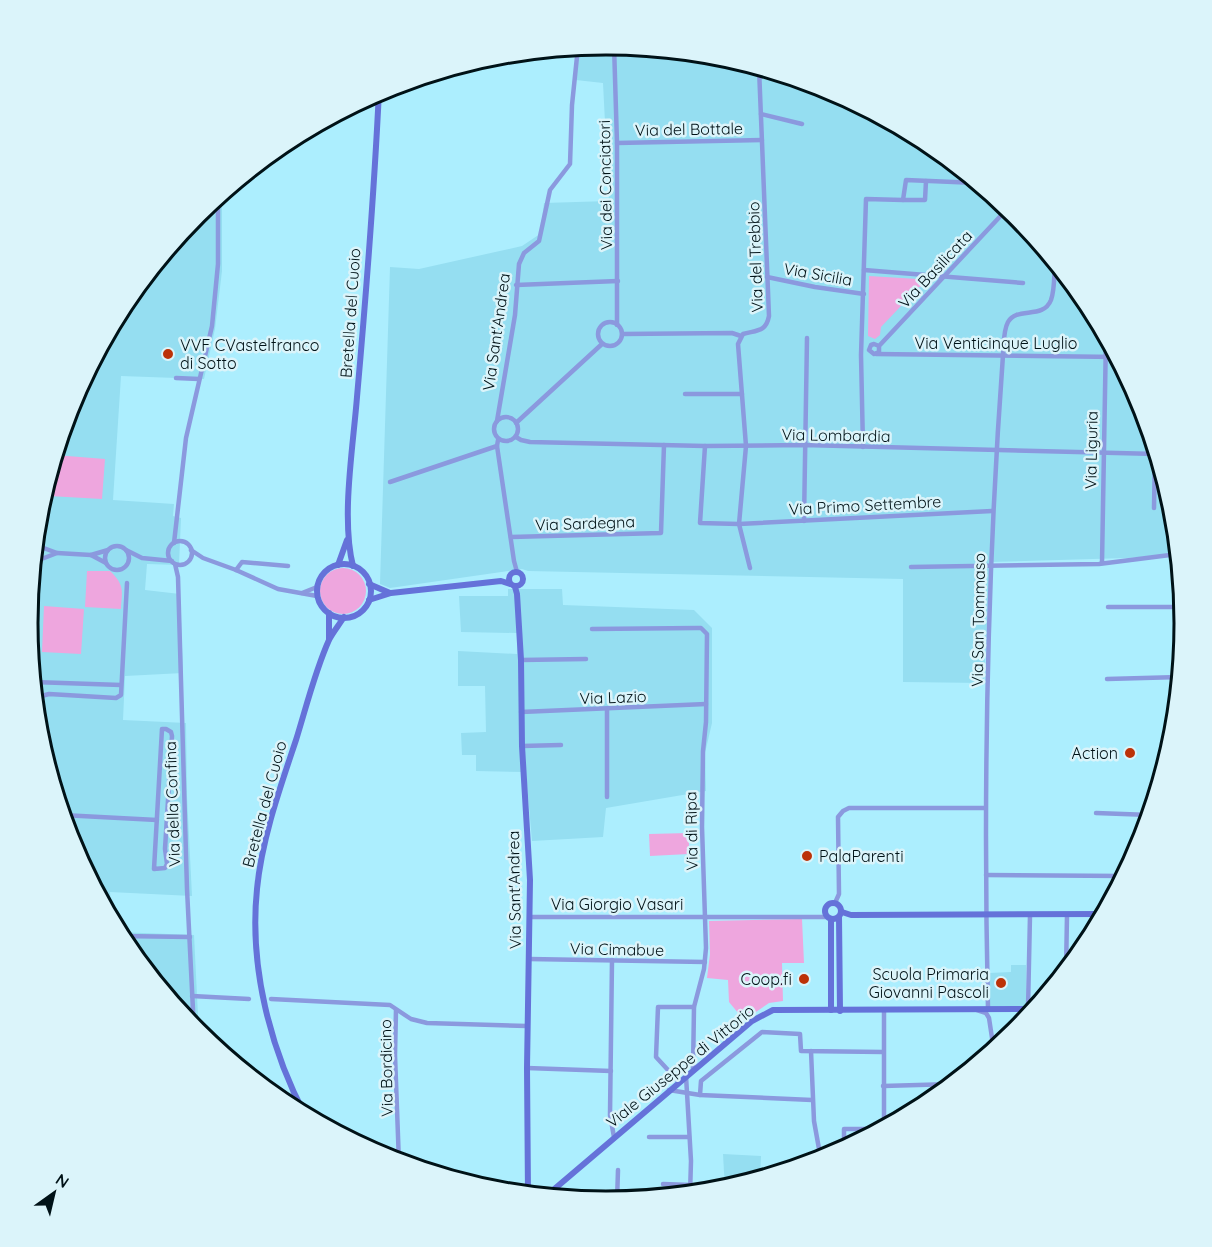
<svg xmlns="http://www.w3.org/2000/svg" width="1212" height="1247" viewBox="0 0 1212 1247" font-family="Quicksand,sans-serif">
<style>
.built{fill:#95def1}
.green{fill:#eea6de}
.lines{fill:none;stroke-linecap:round;stroke-linejoin:round}
.street{stroke:#8b99de;stroke-width:4.5}
.secondary{stroke:#6572d9;stroke-width:6}
.poi-dot{fill:#bc3208;stroke:#dbf4fa;stroke-width:2}
.labels{text-anchor:middle;stroke-width:5;stroke-linejoin:round;paint-order:stroke}
.street-label{font-size:16px;fill:#001217;stroke:#dbf4fa}
.poi-label{font-size:16px;fill:#001217;stroke:#dbf4fa;text-anchor:end}
.rim{fill:none;stroke:#001217;stroke-width:3}
</style>
<rect width="100%" height="100%" fill="#aceefe"/>
<g class="built">
<polygon points="606,45 719,56 828,89 928,142 1016,214 1088,302 1141,402 1174,511 1178,554 1127,558 990,562 984,683 903,682 903,579 528,571 522,569 390,588 380,584 390,267 419,269 522,246 540,234 544,203 609,201 603,83 576,80 580,47"/>
<polygon points="222,194 222,271 215,329 204,379 121,376 113,500 174,504 173,516 181,518 179,565 147,564 145,590 180,594 183,673 125,676 123,720 186,723 187,796 192,896 110,892 111,908 105,908 71,845 38,736 27,624 38,510 71,402 125,302 197,214"/>
<polygon points="508,589 562,589 563,605 694,610 712,628 712,723 705,753 706,791 606,808 603,837 532,841 526,772 476,771 476,755 462,755 461,733 486,732 485,686 458,686 458,651 517,654 517,633 461,632 459,596 508,596"/>
<polygon points="117,932 194,935 199,1035 124,945"/>
<polygon points="1011,965 1026,965 1026,1006 990,1007 989,973 1011,972"/>
<polygon points="723,1154 761,1156 760,1179 725,1190"/>
</g>
<g class="green">
<polygon points="869,276 934,280 928,286 919,287 881,327 880,335 875,339 868,336"/>
<polygon points="55,455 105,459 102,499 49,496 51,469"/>
<circle cx="343" cy="591" r="23"/>
<path d="M87 571H110C125 585 122 591 121 609L85 607Z"/>
<polygon points="44,606 84,609 81,654 42,652"/>
<polygon points="689,833 689,854 650,856 649,834"/>
<polygon points="802,919 804,963 782,963 783,1001 769,1003 744,1020 729,1002 728,980 707,978 710,954 709,921"/>
</g>
<g class="lines">
<g class="street">
<polyline points="614,45 617,143 617,325"/>
<polyline points="761,114 802,124"/>
<polyline points="617,143 762,140"/>
<polyline points="903,200 925,200 926,181"/>
<polyline points="864,270 1023,283"/>
<polyline points="767,277 815,287 864,294"/>
<polyline points="516,285 618,281"/>
<circle cx="610" cy="334" r="12"/>
<polyline points="622,334 732,333 741,336"/>
<polyline points="879,346 874,344 871,345 869,350 874,354 879,352 879,346 1008,208"/>
<polyline points="876,354 1117,357"/>
<polyline points="176,378 199,379"/>
<polyline points="685,394 742,394"/>
<circle cx="506" cy="429" r="12"/>
<polyline points="497,421 515,315 519,264 524,253 539,241 550,190 570,164 572,105 578,47"/>
<polyline points="516,423 602,344"/>
<polyline points="516,437 521,440 530,442 705,446 804,445 1157,454"/>
<polyline points="498,440 497,446 514,561 517,572"/>
<polyline points="705,446 700,523 739,524 992,511"/>
<polyline points="863,447 861,355 866,199 903,200 906,180 977,183"/>
<polyline points="390,482 497,446"/>
<polyline points="1154,508 1155,454"/>
<polyline points="804,521 807,338"/>
<polyline points="511,537 661,533 664,445"/>
<circle cx="180" cy="553" r="12"/>
<polyline points="174,543 186,438 212,326 218,264 218,196"/>
<circle cx="117" cy="558" r="12"/>
<polyline points="126,550 142,558 172,561"/>
<polyline points="191,550 203,558 236,570 278,589 317,596"/>
<polyline points="57,553 91,555"/>
<polyline points="39,560 57,553 41,547"/>
<path d="M33 563C43 558 44 548 35 540"/>
<polyline points="106,563 91,555 108,550"/>
<polyline points="1102,563 1106,336"/>
<polyline points="175,564 178,577 187,889 194,1030"/>
<polyline points="911,567 1099,564 1178,554"/>
<path d="M750 568 739 524 746 446 738 344 743 334C757 330 766 332 769 316L759 68"/>
<polyline points="236,570 242,562 288,566"/>
<polyline points="302,593 317,587"/>
<polyline points="1108,607 1183,607"/>
<polyline points="592,629 697,628 701,628 707,634 706,722 703,751 702,827 706,948 704,969 694,1007 693,1070"/>
<polyline points="521,660 586,659"/>
<polyline points="1107,679 1180,677"/>
<polyline points="33,682 121,685"/>
<polyline points="34,698 49,694 116,698 121,695 127,583"/>
<polyline points="607,710 607,797"/>
<polyline points="521,712 706,704"/>
<polygon points="162,729 166,729 171,732 172,736 165,849 167,864 165,868 154,869"/>
<polyline points="522,746 561,745"/>
<polyline points="1096,813 1150,815"/>
<polyline points="62,815 157,820"/>
<polyline points="986,875 1124,876"/>
<polyline points="835,903 839,894 838,817 843,811 849,808 984,808"/>
<polyline points="530,917 827,917"/>
<polyline points="120,936 190,937"/>
<polyline points="529,959 705,962"/>
<polyline points="612,960 610,1115 614,1137"/>
<polyline points="1066,971 1067,915"/>
<polyline points="192,996 249,999"/>
<polyline points="271,999 390,1005 411,1019 427,1023 527,1026"/>
<path d="M988 1009C983 791 987 573 1003 355 1004 345 1003 331 1008 322 1017 306 1043 320 1051 300 1055 289 1054 274 1055 262"/>
<polyline points="1028,1009 1030,915"/>
<polyline points="396,1010 395,1055 399,1163"/>
<polyline points="977,1010 986,1013 989,1018 994,1051"/>
<polyline points="811,1051 814,1121 821,1160"/>
<polyline points="527,1068 611,1071"/>
<polyline points="686,1076 691,1161 690,1194"/>
<polyline points="679,1082 656,1057 658,1007 694,1007"/>
<polyline points="883,1086 953,1084"/>
<polyline points="669,1090 700,1095 812,1100"/>
<polyline points="700,1095 701,1081 762,1032 800,1034 801,1051 883,1052"/>
<polyline points="884,1128 884,1010"/>
<polyline points="649,1137 689,1137"/>
<polyline points="844,1150 844,1129 883,1129"/>
<polyline points="663,1184 690,1185"/>
<polyline points="617,1201 618,1170"/>
</g>
<g class="secondary">
<circle cx="344" cy="591" r="27"/>
<polyline points="338,565 347,540"/>
<path d="M353 566C341 518 353 448 357 397 366 296 374 194 379 91"/>
<circle cx="516" cy="579" r="7"/>
<polyline points="369,584 390,593"/>
<polyline points="515,587 517,594 521,660 522,746 530,880 527,1068 528,1195"/>
<polyline points="369,600 391,593 501,581 510,584"/>
<polyline points="329,613 329,639"/>
<circle cx="833" cy="911" r="8"/>
<polyline points="842,912 851,915 1104,914"/>
<polyline points="839,917 840,1011"/>
<polyline points="831,1010 831,919"/>
<path d="M306 1117C270 1049 249 966 257 889 262 838 280 788 296 740 306 708 315 671 329 640 333 632 339 625 344 617"/>
<polyline points="541,1196 552,1191 752,1021 773,1010 1035,1009"/>
</g>
</g>
<g class="poi-dot">
<circle cx="168" cy="354" r="6"/>
<circle cx="1130" cy="753" r="6"/>
<circle cx="807" cy="856" r="6"/>
<circle cx="804" cy="979" r="6"/>
<circle cx="1001" cy="983" r="6"/>
</g>
<g class="labels">
<g class="street-label">
<text transform="translate(689 129) rotate(-1)" y="6">Via del Bottale</text>
<text transform="translate(605 185) rotate(-91)" y="6">Via dei Conciatori</text>
<text transform="translate(755 257) rotate(-92)" y="6">Via del Trebbio</text>
<text transform="translate(935 269) rotate(-47)" y="6">Via Basilicata</text>
<text transform="translate(818 274) rotate(10)" y="6">Via Sicilia</text>
<text transform="translate(350 313) rotate(-86)" y="6">Bretella del Cuoio</text>
<text transform="translate(496 332) rotate(-82)" y="6">Via Sant'Andrea</text>
<text x="996" y="349">Via Venticinque Luglio</text>
<text transform="translate(836 435) rotate(1)" y="6">Via Lombardia</text>
<text transform="translate(1091 450) rotate(-89)" y="6">Via Liguria</text>
<text transform="translate(865 505) rotate(-3)" y="6">Via Primo Settembre</text>
<text transform="translate(585 523) rotate(-2)" y="6">Via Sardegna</text>
<text transform="translate(978 620) rotate(-89)" y="6">Via San Tommaso</text>
<text transform="translate(613 697) rotate(-2)" y="6">Via Lazio</text>
<text transform="translate(172 804) rotate(-92)" y="6">Via della Confina</text>
<text transform="translate(264 804) rotate(-75)" y="6">Bretella del Cuoio</text>
<text transform="translate(691 831) rotate(-91)" y="6">Via di Ripa</text>
<text transform="translate(514 890) rotate(-91)" y="6">Via Sant'Andrea</text>
<text x="617" y="910">Via Giorgio Vasari</text>
<text transform="translate(617 949) rotate(1)" y="6">Via Cimabue</text>
<text transform="translate(680 1066) rotate(-39)" y="6">Viale Giuseppe di Vittorio</text>
<text transform="translate(386 1068) rotate(-91)" y="6">Via Bordicino</text>
</g>
<g class="poi-label">
<text x="180" y="351" text-anchor="start">VVF CVastelfranco<tspan x="180" dy="18">di Sotto</tspan></text>
<text x="1118" y="759">Action</text>
<text x="819" y="862" text-anchor="start">PalaParenti</text>
<text x="989" y="980">Scuola Primaria<tspan x="989" dy="18">Giovanni Pascoli</tspan></text>
<text x="792" y="985">Coop.fi</text>
</g>
</g>
<path d="M0 0H1212V1247H0ZM38 623a568 568 0 1 1 1136 0a568 568 0 1 1-1136 0Z" fill="#dbf4fa" fill-rule="evenodd"/>
<path class="rim" d="M38 623a568 568 0 1 1 1136 0a568 568 0 1 1-1136 0Z"/>
<g transform="translate(54 1193) rotate(34)" stroke="#dbf4fa" stroke-width="4.5" paint-order="stroke">
<path d="M0-4.5L10 22L0 15L-10 22Z" fill="#001217"/>
<text y="-9" font-size="16" font-weight="bold" text-anchor="middle" fill="#001217">N</text>
</g>
</svg>
